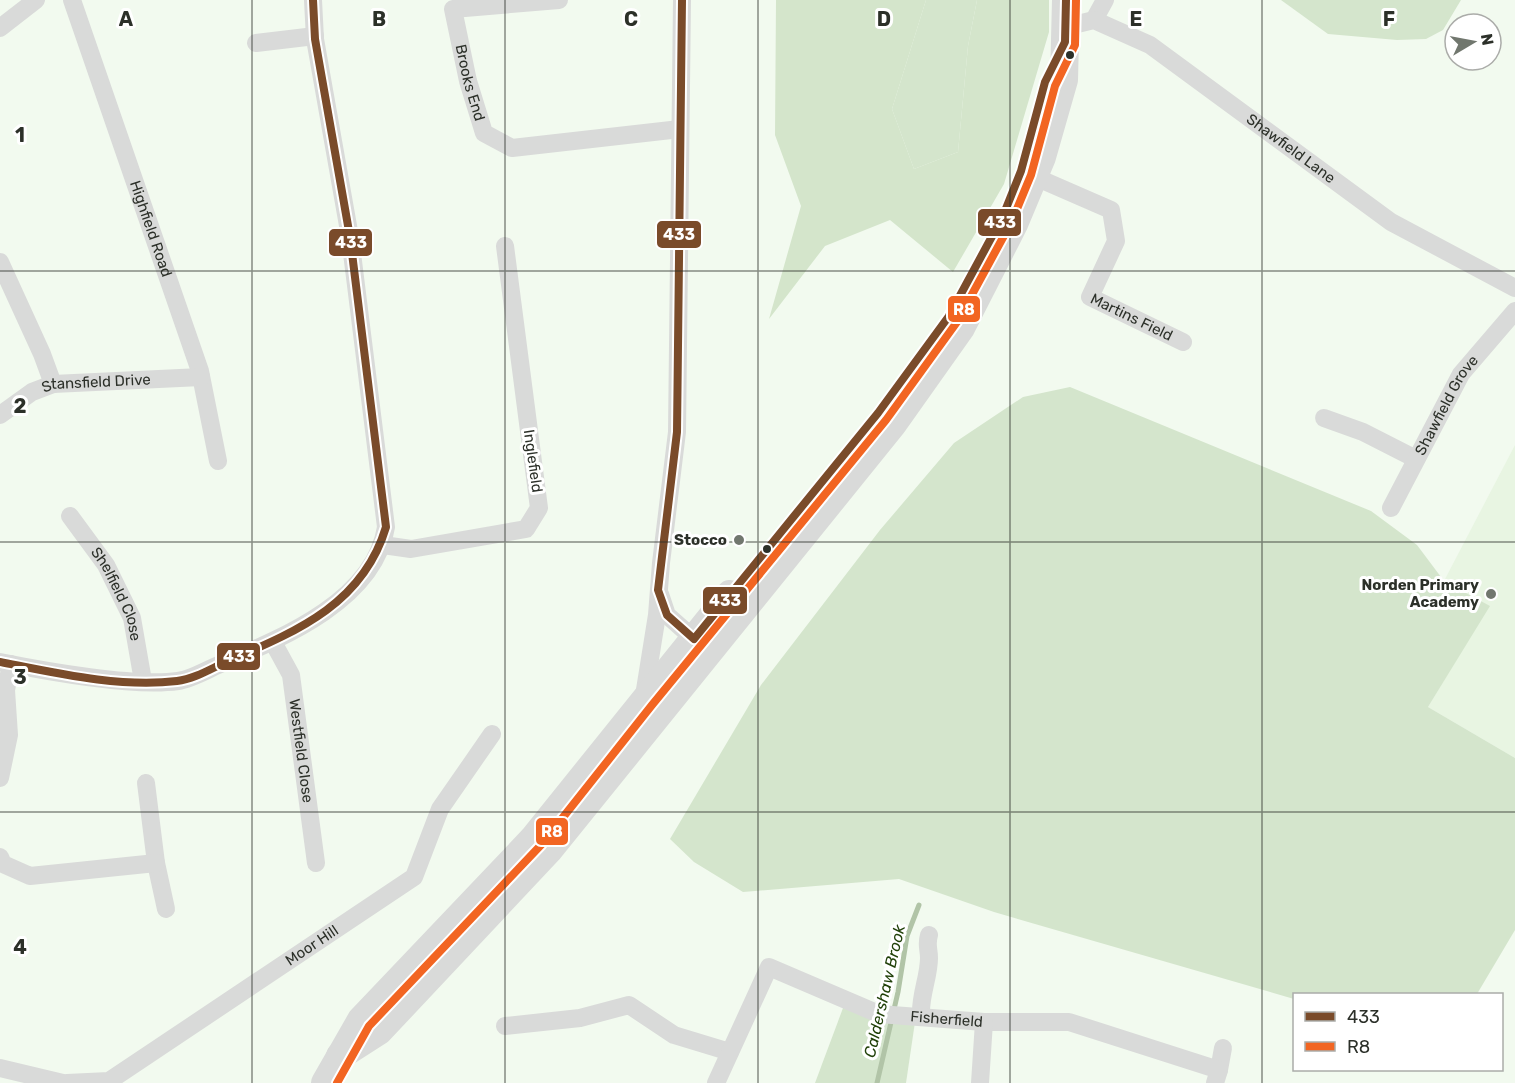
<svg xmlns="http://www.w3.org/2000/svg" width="1515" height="1083" viewBox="0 0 1515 1083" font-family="Rubik,sans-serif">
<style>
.built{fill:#e8f5e2}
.green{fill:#d4e5cc}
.forest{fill:#d4e5cb}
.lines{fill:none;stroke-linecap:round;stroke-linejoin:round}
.stream{stroke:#b1c4a7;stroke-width:5}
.minor{stroke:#d9dad9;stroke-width:18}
.primary{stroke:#d9dad9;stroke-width:28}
.bus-1-casing{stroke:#fff;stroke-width:12}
.bus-2-casing{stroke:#fff;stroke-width:12}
.bus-1{stroke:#7a4b2a;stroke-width:8}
.bus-2{stroke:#f26522;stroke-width:8}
.grid{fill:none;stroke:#2c3029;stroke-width:1.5;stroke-opacity:0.55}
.bus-dot{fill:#2c3029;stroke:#fff;stroke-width:2}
.poi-dot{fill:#71776e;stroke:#fff;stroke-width:2}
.labels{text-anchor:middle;stroke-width:6;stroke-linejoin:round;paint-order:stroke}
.street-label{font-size:15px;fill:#2c3029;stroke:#fff}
.poi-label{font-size:15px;font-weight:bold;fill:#2c3029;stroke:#fff;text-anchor:end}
.water-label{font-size:16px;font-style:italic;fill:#214109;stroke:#fff}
.grid-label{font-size:20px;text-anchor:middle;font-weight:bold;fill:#2c3029;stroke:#fff;stroke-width:6;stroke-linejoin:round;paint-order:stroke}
.line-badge{stroke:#fff;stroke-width:2}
.badge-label{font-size:16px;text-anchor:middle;font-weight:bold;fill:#fff}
</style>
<rect width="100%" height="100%" fill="#f2faef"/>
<polygon class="built" points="1515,445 1515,758 1428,707 1489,606 1444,581"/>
<g class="green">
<polygon points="926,0 977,0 968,46 958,152 914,169 892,109"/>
<polygon points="1281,0 1461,0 1443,30 1426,39 1397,40 1328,34"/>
<polygon points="1070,387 1371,511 1417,545 1444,581 1490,606 1428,707 1515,758 1515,930 1477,994 1294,994 1294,999 994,912 899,879 743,892 694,862 670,839 761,685 880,530 954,443 1023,397"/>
<polygon points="846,1000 915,1022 906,1083 815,1083"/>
</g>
<polygon class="forest" points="776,0 926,0 892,109 914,169 958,152 968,46 977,0 1049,0 1049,32 1004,184 953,272 890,220 825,246 769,319 801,206 775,135"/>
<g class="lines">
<polyline class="stream" points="877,1083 898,992 907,936 919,905"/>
<g class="minor">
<path id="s1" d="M72 0 200 371 218 461"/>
<path id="s2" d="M559 0 453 9 468 81 484 133 512 148 680 129"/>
<polyline points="1094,20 1105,0"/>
<path id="s3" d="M1065 27 1094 20 1150 45 1391 222 1515 288"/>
<polyline points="0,28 36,0"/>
<polyline points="256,43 315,36"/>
<path id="s4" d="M1026 173 1111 210 1116 241 1090 297 1183 342"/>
<polyline points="0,262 42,354 53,384"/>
<path id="s5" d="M0 415 32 392 53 384 201 377"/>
<polyline points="1324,418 1363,432 1416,459"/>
<path id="s6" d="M1391 508 1461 374 1515 311"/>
<path id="s7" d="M70 516 106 565 132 618 143 681"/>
<polyline points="383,545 411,549 526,529 539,508 505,246"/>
<polyline points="660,594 667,615 702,646"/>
<path id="s8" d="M273 642 291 675 316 863"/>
<path d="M0 662C45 671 135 687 178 681 193 679 210 668 225 662 285 637 375 599 386 527L350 237 315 39 313 0"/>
<polyline points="644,696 657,615 661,563 677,432 682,0"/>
<polyline points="0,778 9,735 6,690 11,664"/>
<polyline points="146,783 156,863 166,909"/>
<polyline points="0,857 3,864 30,876 156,863"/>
<path d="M921 1015C920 995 929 977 929 958 929 949 926 945 929 935"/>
<polyline points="505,1026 580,1018 629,1005 674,1035 730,1052"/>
<polyline points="0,1068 63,1083"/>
<polyline points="1219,1070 1223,1048"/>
<path id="s9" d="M67 1083 109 1081 414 877 440 809 492 734"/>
<path id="s10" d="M716 1083 769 967 879 1014 984 1022H1069L1219 1070 1215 1083"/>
<polyline points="980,1083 984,1022"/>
</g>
<g class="primary">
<polyline points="340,1056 379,1031 549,850 893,424 961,328 1014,224 1042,157 1064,80 1066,0"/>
<polyline points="325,1083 361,1020 533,839 730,594"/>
</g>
<defs>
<g id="bus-1">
<polyline points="682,0 677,432 658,590 667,615 694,639 878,413 949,316 1003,216 1021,171 1045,82 1065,42 1066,0"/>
<path d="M0 662C56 673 120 688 177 681 195 679 212 668 228 661 297 631 363 604 386 527L350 237 315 39 313 0"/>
</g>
<polyline id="bus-2" points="337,1083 369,1026 541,845 652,705 886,420 957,322 1012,221 1031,175 1055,86 1075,45 1076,0"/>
</defs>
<use href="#bus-1" class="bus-1-casing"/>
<use href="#bus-2" class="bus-2-casing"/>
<use href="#bus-1" class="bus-1"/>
<use href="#bus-2" class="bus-2"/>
</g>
<path class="grid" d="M252 0V1083M505 0V1083M758 0V1083M1010 0V1083M1262 0V1083M0 271H1515M0 542H1515M0 812H1515"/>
<g class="bus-dot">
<circle cx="1070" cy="55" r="5"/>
<circle cx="767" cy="549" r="5"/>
</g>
<g class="poi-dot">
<circle cx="739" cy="540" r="6"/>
<circle cx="1491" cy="594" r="6"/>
</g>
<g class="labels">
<g class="street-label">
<text dy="5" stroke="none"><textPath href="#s2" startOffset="182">Brooks End</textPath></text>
<text dy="5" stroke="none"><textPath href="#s3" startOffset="266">Shawfield Lane</textPath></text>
<text dy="5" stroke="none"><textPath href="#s1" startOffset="242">Highfield Road</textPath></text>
<text dy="5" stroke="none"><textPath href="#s4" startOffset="232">Martins Field</textPath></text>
<text dy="5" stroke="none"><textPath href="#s5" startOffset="105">Stansfield Drive</textPath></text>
<text dy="5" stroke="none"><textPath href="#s6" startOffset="117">Shawfield Grove</textPath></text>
<text transform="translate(533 461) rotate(82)" y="5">Inglefield</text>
<text dy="5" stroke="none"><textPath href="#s7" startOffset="92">Shelfield Close</textPath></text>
<text dy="5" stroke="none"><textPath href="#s8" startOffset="114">Westfield Close</textPath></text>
<text dy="5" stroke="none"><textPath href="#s9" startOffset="286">Moor Hill</textPath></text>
<text dy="5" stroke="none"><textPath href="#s10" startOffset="315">Fisherfield</textPath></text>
</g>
<g class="poi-label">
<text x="727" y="545">Stocco</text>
<text x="1479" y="590">Norden Primary<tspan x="1479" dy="17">Academy</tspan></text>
</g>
<g class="water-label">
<text transform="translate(884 991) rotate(-77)" y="6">Caldershaw Brook</text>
</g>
</g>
<g class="grid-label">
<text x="126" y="26">A</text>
<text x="379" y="26">B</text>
<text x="631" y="26">C</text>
<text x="884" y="26">D</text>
<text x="1136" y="26">E</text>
<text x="1389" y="26">F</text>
<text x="20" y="142">1</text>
<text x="20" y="413">2</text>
<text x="20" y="684">3</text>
<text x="20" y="954">4</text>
</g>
<g class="line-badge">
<rect x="977" y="208" width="45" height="29" rx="6" fill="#7a4b2a"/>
<rect x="656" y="220" width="46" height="29" rx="6" fill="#7a4b2a"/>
<rect x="328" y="228" width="45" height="29" rx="6" fill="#7a4b2a"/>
<rect x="947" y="295" width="34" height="28" rx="6" fill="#f26522"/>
<rect x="702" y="586" width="46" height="29" rx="6" fill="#7a4b2a"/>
<rect x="216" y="642" width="45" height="29" rx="6" fill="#7a4b2a"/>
<rect x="535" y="817" width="34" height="29" rx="6" fill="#f26522"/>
</g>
<g class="badge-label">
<text x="1000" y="228">433</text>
<text x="679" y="240">433</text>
<text x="351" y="248">433</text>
<text x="964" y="315">R8</text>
<text x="725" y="606">433</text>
<text x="239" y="662">433</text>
<text x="552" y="837">R8</text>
</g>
<rect x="1293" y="993" width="210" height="78" fill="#ffffff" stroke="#abaca9" stroke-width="1.5"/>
<rect x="1305" y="1012" width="30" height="9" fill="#7a4b2a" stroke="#abaca9" stroke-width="1.5"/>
<text x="1347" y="1023" font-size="18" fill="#2c3029">433</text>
<rect x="1305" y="1042" width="30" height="9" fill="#f26522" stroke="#abaca9" stroke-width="1.5"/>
<text x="1347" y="1053" font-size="18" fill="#2c3029">R8</text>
<g transform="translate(1473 42) rotate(80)"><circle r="28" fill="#ffffff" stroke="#abaca9" stroke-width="1.5"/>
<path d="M0-4.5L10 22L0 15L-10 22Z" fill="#71776e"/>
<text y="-9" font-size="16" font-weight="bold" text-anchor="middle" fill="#2c3029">N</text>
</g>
</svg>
